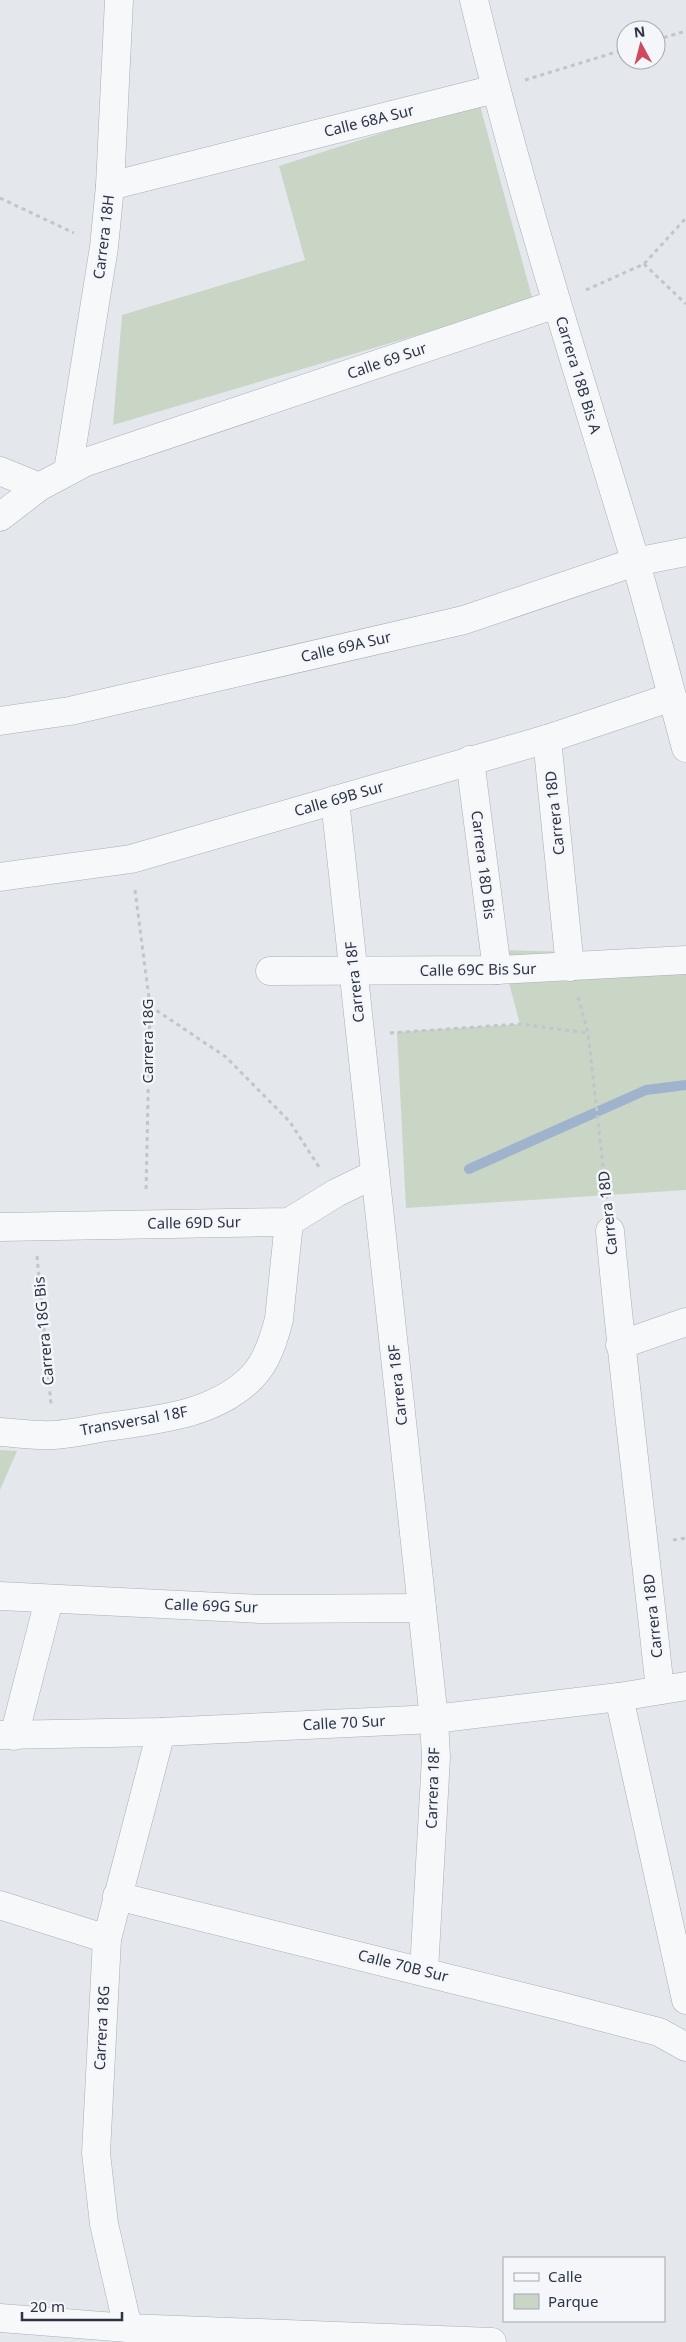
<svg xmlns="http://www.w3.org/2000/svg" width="686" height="2342" viewBox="0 0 686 2342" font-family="'Noto Sans',sans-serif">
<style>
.green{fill:#c9d6c5}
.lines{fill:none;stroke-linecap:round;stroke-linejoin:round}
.stream{stroke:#9fb4cc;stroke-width:10}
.minor-casing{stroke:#a9aeb7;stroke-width:29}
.path{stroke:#c2c5cb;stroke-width:3;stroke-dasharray:4 4;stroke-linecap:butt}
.minor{stroke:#f7f8fa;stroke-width:28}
.labels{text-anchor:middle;stroke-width:5;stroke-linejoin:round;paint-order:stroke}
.street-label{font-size:15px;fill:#2b3445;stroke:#f4f6f9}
</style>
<rect width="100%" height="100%" fill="#e4e7ec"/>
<g class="green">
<polygon points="479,102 533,301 113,425 122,315 305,260 279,166"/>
<polygon points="686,949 686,1190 406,1208 397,1032 520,1024 500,950 572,952"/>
<polygon points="0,1450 17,1451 0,1490"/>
</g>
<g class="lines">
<polyline class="stream" points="469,1169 646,1090 686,1085"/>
<defs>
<g id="minor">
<path d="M474 0C519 189 579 374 635 560 653 622 669 686 686 748"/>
<polyline points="110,186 495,89"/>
<polyline points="0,471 39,487"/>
<polyline points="68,471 104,247 110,186 119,0"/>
<polyline points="0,517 39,487 86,462 556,304"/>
<polyline points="0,721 70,711 464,620 635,562 686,552"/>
<polyline points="547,739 570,967"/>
<polyline points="470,760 497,970"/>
<polyline points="335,800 434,1719 436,1757 424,1971"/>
<polyline points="0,877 131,859 547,739 672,697"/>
<polyline points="270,971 497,970 686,960"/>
<polyline points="0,1227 289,1222 336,1193 375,1174"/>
<path d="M610 1231C624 1384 644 1537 660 1690"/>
<polyline points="620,1345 686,1322"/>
<path d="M0 1432C18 1433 36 1436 53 1435 71 1434 89 1430 106 1427 156 1420 215 1415 252 1377 267 1362 274 1339 279 1319L289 1222"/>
<polyline points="0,1596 260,1609 422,1608"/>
<polyline points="619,1697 686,2000"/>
<polyline points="0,1735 161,1732 434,1719 619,1697 686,1686"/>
<polyline points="14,1736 49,1600"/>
<polyline points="117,1896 556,2005 659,2032 686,2047"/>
<polyline points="0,1905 107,1939"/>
<polyline points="0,2318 128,2328 492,2342"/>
<polyline points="128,2328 104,2224 96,2153 107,1939 161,1732"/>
</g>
</defs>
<use href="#minor" class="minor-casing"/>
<g class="path">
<polyline points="656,40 686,31"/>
<polyline points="525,80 626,49"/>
<polyline points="0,198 74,233"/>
<polyline points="644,264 686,304"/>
<polyline points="586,290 644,264 686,218"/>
<polyline points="135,890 150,1006 146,1193"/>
<polyline points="578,997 588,1033 607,1201"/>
<polyline points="150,1006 226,1057 290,1122 319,1167"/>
<polyline points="390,1033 520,1024 588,1033"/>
<polyline points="37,1256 51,1404"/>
<polyline points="673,1540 686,1538"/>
</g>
<use href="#minor" class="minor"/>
</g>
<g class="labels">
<g class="street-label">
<text transform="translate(369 121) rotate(-14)" y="5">Calle 68A Sur</text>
<text transform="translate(104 237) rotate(-83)" y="5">Carrera 18H</text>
<text transform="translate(387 361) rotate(-19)" y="5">Calle 69 Sur</text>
<text transform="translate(578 375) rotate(73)" y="5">Carrera 18B Bis A</text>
<text transform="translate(346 647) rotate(-13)" y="5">Calle 69A Sur</text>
<text transform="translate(339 799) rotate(-16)" y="5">Calle 69B Sur</text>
<text transform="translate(555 813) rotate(-96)" y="5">Carrera 18D</text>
<text transform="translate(483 865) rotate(83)" y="5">Carrera 18D Bis</text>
<text transform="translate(478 970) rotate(-1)" y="5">Calle 69C Bis Sur</text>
<text transform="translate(355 982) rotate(-96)" y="5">Carrera 18F</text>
<text transform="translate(148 1041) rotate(-90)" y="5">Carrera 18G</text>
<text transform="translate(608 1213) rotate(-96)" y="5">Carrera 18D</text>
<text transform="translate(194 1223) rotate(-1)" y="5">Calle 69D Sur</text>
<text transform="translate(44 1331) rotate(-95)" y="5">Carrera 18G Bis</text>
<text transform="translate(398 1385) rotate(-96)" y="5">Carrera 18F</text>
<text transform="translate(134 1421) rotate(-10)" y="5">Transversal 18F</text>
<text transform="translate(211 1606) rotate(2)" y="5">Calle 69G Sur</text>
<text transform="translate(653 1616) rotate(-96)" y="5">Carrera 18D</text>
<text transform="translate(344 1723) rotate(-3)" y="5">Calle 70 Sur</text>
<text transform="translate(433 1788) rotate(-88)" y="5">Carrera 18F</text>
<text transform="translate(403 1966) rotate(14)" y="5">Calle 70B Sur</text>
<text transform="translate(102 2028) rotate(-87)" y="5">Carrera 18G</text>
</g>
</g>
<rect x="503" y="2257" width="162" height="65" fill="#f4f6f9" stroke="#a4a8b1"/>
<rect x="514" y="2273" width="25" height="8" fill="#f7f8fa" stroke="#a4a8b1"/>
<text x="548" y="2282" font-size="15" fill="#2b3445">Calle</text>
<rect x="514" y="2294" width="25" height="15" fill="#c9d6c5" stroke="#a4a8b1"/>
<text x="548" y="2307" font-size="15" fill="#2b3445">Parque</text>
<g transform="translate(641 45) rotate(353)"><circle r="24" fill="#f4f6f9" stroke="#a4a8b1"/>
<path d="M0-4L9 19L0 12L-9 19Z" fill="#d1495b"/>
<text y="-8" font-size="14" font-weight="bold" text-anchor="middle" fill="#2b3445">N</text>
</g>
<path d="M22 2312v8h100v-8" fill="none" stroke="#2b3445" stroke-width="2.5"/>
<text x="30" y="2312" font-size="15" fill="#2b3445" stroke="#f4f6f9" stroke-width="4" paint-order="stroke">20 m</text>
</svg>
